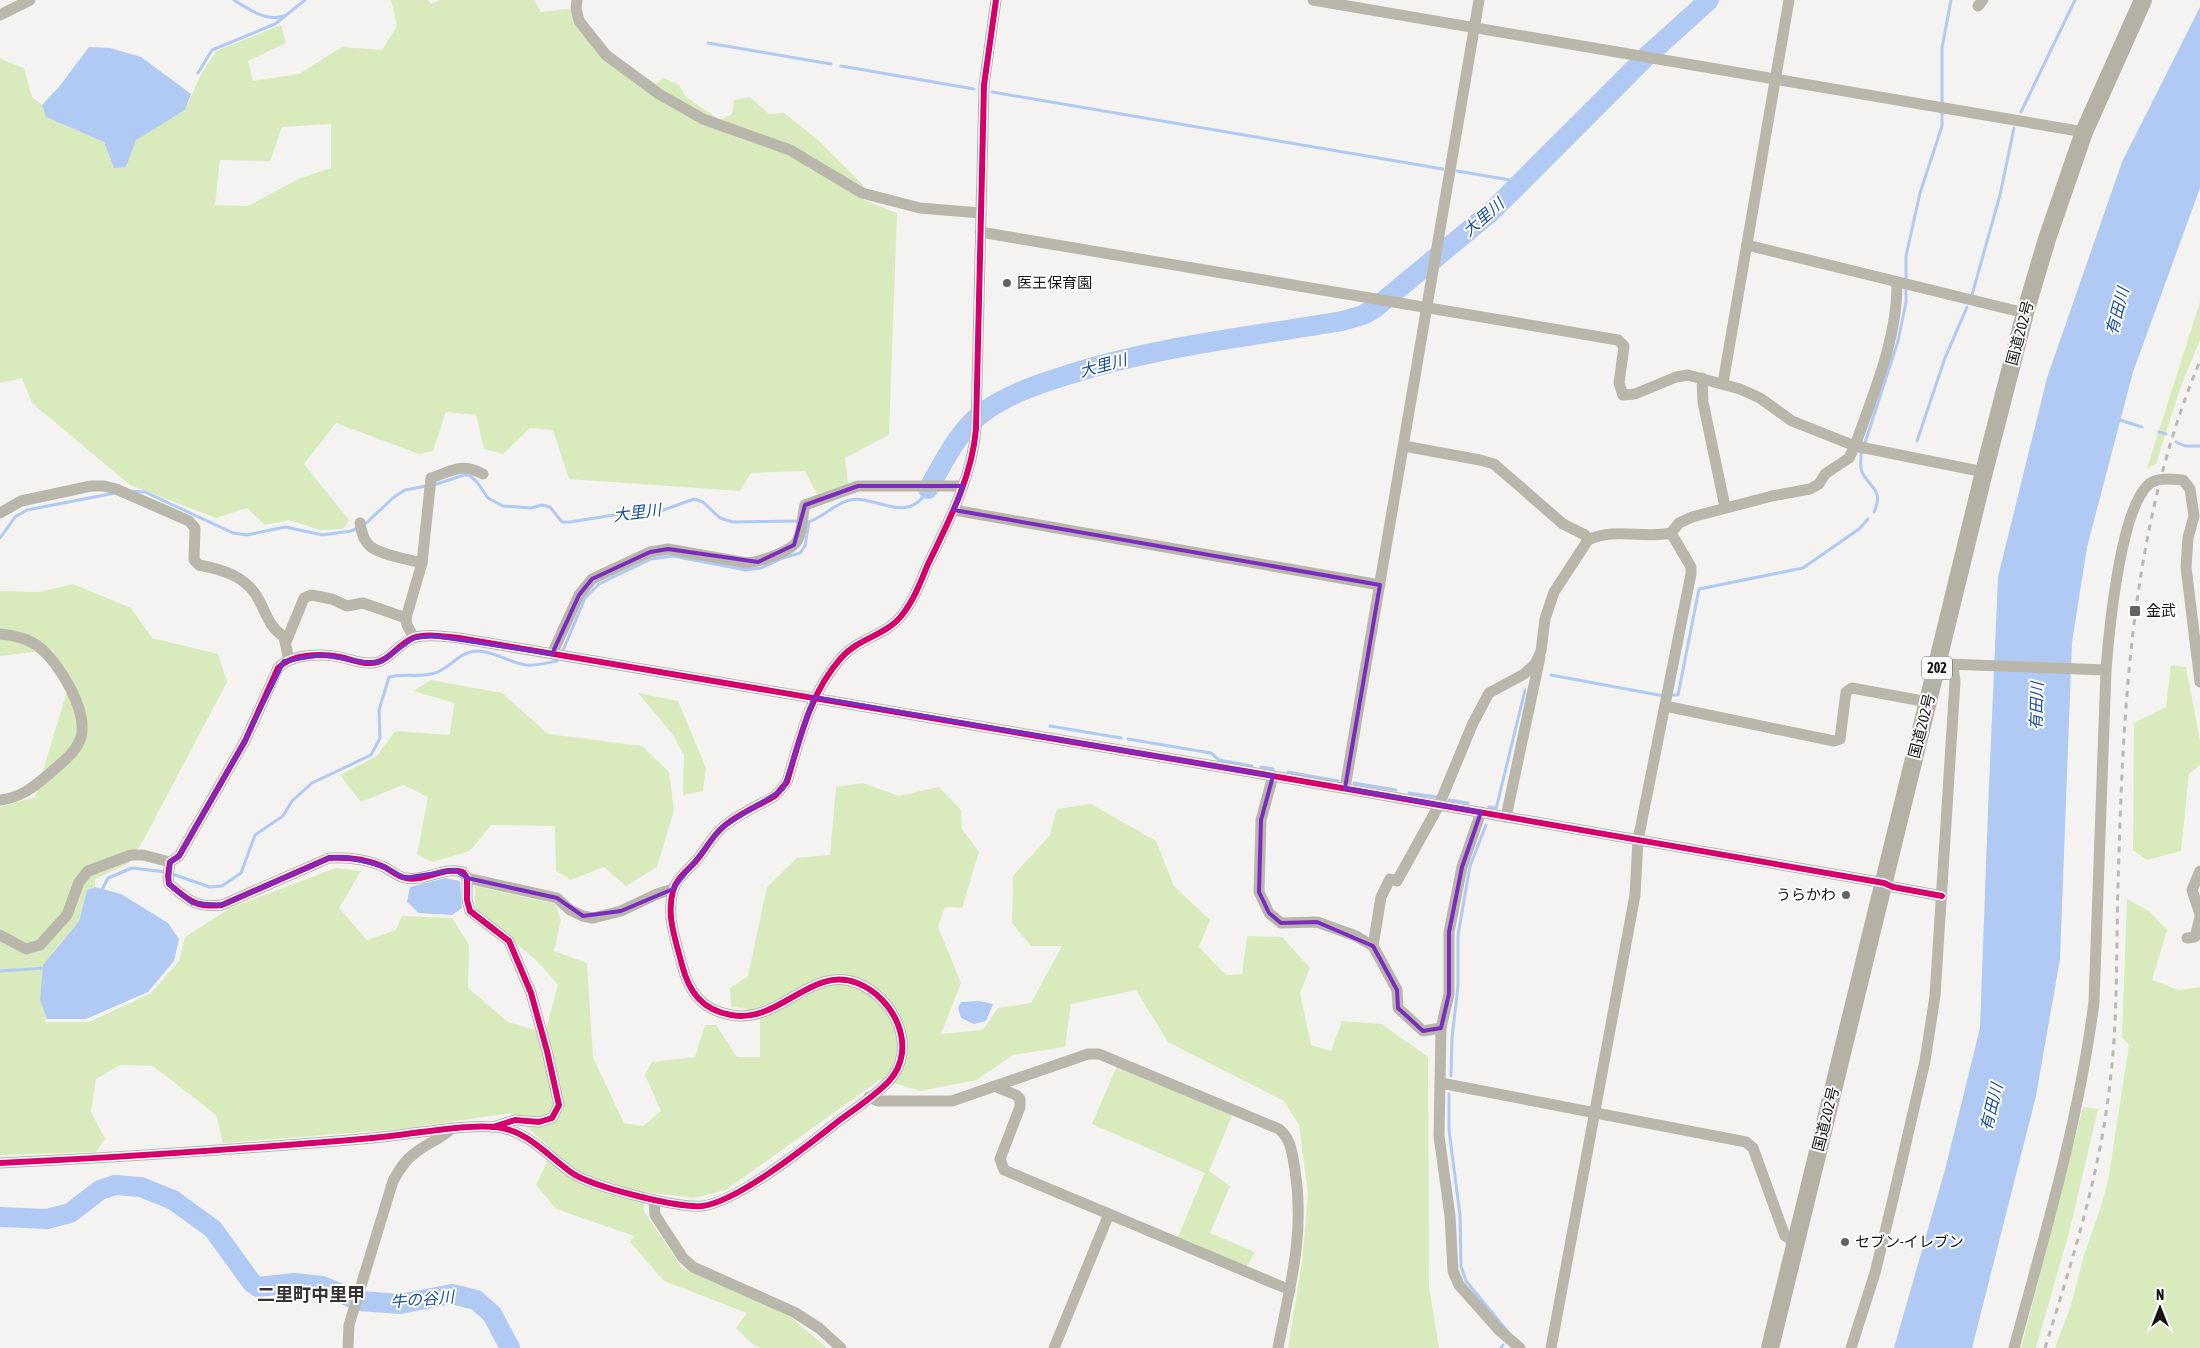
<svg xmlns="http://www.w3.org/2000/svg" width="2200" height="1348" font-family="'Asap Condensed','Noto Sans JP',sans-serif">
	<rect width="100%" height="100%" fill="#f5f3f1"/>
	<!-- green -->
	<g fill="#d9ebbd" fill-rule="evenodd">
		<path d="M391 0H428L431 4 440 0H534L541 12 567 9 579 14 614 56 656 84 663 78 679 85 686 97 720 120 732 114 734 100 750 97 769 114 784 113 817 139 865 187 864 200 897 213 889 435 845 458 848 484 817 494 805 471 751 473 740 491 569 479 553 430 530 428 503 454 484 449 476 415 446 412 433 451 419 454 336 423 304 464 349 520 343 529 320 530 289 520 265 525 247 508 216 518 130 485 32 403 22 378 0 383V59L24 68 32 97 42 105 46 117 104 142 114 168 135 140 185 110 201 74 216 51 281 25 286 43 248 61 253 81 299 74 342 47 382 50 397 26ZM331 124V168L298 179 248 206 215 205 220 160 270 161 282 127Z"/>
		<polygon points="2200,302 2200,340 2181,386 2156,464 2147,468"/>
		<polygon points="73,584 131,608 152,638 218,654 227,682 144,839 129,863 95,879 95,887 87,890 79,921 52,953 40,1000 47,1019 44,1022 89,1022 151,993 179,961 185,937 230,908 336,868 361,871 339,908 367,940 396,930 402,916 452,918 469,945 468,988 508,1022 545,1033 558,985 538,962 475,908 475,886 555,904 561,920 554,951 587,963 593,1058 624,1123 643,1126 661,1111 645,1075 652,1062 695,1057 705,1025 716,1025 737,1057 760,1057 760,1012 731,1006 730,988 748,976 767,887 797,858 830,855 836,787 863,783 899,796 939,787 961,810 962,829 979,852 962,908 945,907 938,927 961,983 941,1034 983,1030 998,1008 1031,1003 1062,946 1031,946 1012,923 1013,876 1050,835 1057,809 1091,804 1156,841 1174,886 1210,920 1199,947 1226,975 1242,974 1247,936 1282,937 1310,968 1300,993 1311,1045 1331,1051 1342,1021 1382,1024 1428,1057 1429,1287 1439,1348 1288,1348 1302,1262 1308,1194 1299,1125 1284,1101 1168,1042 1136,990 1071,1004 1065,1047 1013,1055 977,1080 920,1091 881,1079 726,1190 693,1198 644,1192 644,1211 682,1268 787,1314 827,1348 761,1348 752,1344 736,1328 747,1313 664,1281 630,1242 634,1236 556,1209 536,1185 553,1150 511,1113 401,1129 223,1143 216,1115 153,1066 120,1065 96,1079 91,1112 105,1139 96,1152 0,1155 0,807 35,797 71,678 52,650 0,656 0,591 39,592"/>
		<polygon points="2171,665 2186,667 2200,740 2200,765 2189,774 2181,851 2147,860 2133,850 2134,723 2166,707"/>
		<polygon points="431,680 502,693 548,734 642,746 669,772 674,810 657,867 626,886 604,867 571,880 556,871 555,826 491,825 470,851 432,862 417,855 428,797 403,785 361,802 340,775 377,756 395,731 450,735 454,703 413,691"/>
		<polygon points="638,693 678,701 706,768 703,791 683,795 684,755 673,735"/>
		<polygon points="2127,899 2149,911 2167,930 2152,980 2179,990 2200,987 2200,1348 2055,1348 2071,1305 2084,1255 2101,1207 2109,1175 2129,1045 2122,1037"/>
		<polygon points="1117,1066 1233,1113 1209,1171 1230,1186 1210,1233 1255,1252 1246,1267 1177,1239 1205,1173 1092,1124"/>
		<polygon points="2083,1107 2098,1109 2070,1229 2036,1348 2021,1348"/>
	</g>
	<!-- water -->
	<g fill="#b0caf4">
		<polygon points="2200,7 2200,188 2133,372 2087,547 2072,643 2060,959 2036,1096 1972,1348 1894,1348 1946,1166 1980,1028 1988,810 1998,577 2047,378 2122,162"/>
		<polygon points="89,47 110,48 141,57 191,94 185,110 136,140 126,167 114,168 104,142 46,117 42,105 59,87"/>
		<polygon points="445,878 460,881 462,908 452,915 419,913 407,902 410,887"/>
		<polygon points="95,887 121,894 168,923 179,939 174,961 148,992 86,1019 47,1019 40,1000 43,965 79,921 87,890"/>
		<polygon points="980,1001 993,1004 986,1021 974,1024 961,1018 958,1008 961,1002"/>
	</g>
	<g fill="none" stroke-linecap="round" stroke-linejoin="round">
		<!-- stream -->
		<g stroke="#b0caf4" stroke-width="3">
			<path d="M234 0C248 9 267 22 284 16"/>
			<polyline points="708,43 831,64"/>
			<polyline points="841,66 974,89"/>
			<polyline points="198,73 212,50 275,24 305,0"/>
			<polyline points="992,92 1443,169"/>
			<polyline points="1942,104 1942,48 1951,0"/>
			<polyline points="2021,112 2075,0"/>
			<polyline points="1457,171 1522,182"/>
			<polyline points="1972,295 2000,195 2014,128"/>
			<polyline points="2117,419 2142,427"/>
			<polyline points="2159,432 2166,434"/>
			<polyline points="1917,441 1945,358 1967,307"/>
			<polyline points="2176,442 2185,446 2200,446"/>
			<polyline points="128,491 145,492 233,533 247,535 285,527 323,535 351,531 358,528"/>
			<path d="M1874 512C1884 489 1871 490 1862 472 1860 467 1861 460 1861 455L1898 341 1906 302V256L1920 193 1942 126V111"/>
			<path d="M808 522C823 518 835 503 850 500 871 495 899 518 918 502 922 499 925 493 928 489"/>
			<polyline points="363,526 394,497 405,490 437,484 464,475 469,475 477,482 488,498 503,506 531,508 542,505 550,507 562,522 570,522 645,510 661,511 694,499 703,502 720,518 733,522 799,521"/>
			<polyline points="0,538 15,517 27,510 115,493"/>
			<polyline points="562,653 585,598 599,584 651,559 673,556 746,570 761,568 783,558 800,553 805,546 809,522"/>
			<polyline points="1551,675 1664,696"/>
			<polyline points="1670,695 1678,695 1699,589 1803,568 1859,529 1868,519"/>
			<polyline points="1050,726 1121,738"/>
			<polyline points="1128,739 1211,753 1219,760 1252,766"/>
			<polyline points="1261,767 1273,769"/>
			<polyline points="1288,772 1338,781"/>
			<polyline points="1354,783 1396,790"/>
			<polyline points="1409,793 1437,797"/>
			<polyline points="1449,800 1468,803"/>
			<polyline points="1489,807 1496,808 1497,805 1525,690"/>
			<path d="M101 892 108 878 132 868 166 872 210 887 222 886 241 873 255 835 283 816 292 801 312 783 371 755 380 738 379 710 389 677C404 673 419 678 435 673 451 668 459 651 478 651 494 651 510 663 526 665 536 666 547 663 557 661L558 658"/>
			<polyline points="0,971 45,968"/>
			<polyline points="1451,1076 1452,1038 1458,986 1458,935 1470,866 1486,825"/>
			<polyline points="1449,1094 1449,1130 1460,1215 1461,1266 1466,1281 1508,1332"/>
			<polyline points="1501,1348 1503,1345"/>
		</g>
		<!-- river -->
		<g stroke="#b0caf4" stroke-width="20">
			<path d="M928 489C944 462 958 430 985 411 1007 395 1035 385 1061 377 1151 347 1249 337 1342 321L1363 315 1375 308 1491 212 1647 56 1709 0"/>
			<polyline points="0,1217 47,1219 70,1213 100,1190 115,1185 141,1187 173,1200 213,1229 252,1283 258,1287 294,1283 322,1286 360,1301 400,1304 452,1294 476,1300 492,1314 510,1348"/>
		</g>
		<!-- minor -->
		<g stroke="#b9b7ab" stroke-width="11">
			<polyline points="577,0 576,8 579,21 606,55 659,94 703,119 790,150 862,193 920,208 981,213"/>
			<polyline points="1313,0 2084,132"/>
			<polyline points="1978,6 1983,0"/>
			<polyline points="0,15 30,0"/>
			<polyline points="980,232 1618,340 1624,346 1619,383 1623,395 1635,394 1676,377 1688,375 1740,389 1760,398 1792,421 1855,446 1984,472"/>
			<polyline points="1747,245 2025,313"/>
			<polyline points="1702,378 1703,402 1725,507"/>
			<polyline points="1723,383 1789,0"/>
			<polyline points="1404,446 1480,460 1494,464 1563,524 1585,535 1588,540"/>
			<polyline points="954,510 1380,585"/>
			<path d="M0 513 21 501 91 486H104L116 489 189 521 195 528 194 560 199 565C225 570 248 577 260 602 268 618 270 627 284 637L289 660"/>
			<path d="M360 523C361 530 364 541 369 545 377 554 409 560 422 563"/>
			<path d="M0 634C12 635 30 639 39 647 59 662 88 711 81 737 76 753 61 763 49 774 34 787 20 798 0 800"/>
			<path d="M414 638 407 625 406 618 422 563 431 478C452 471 462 462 483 474"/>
			<polyline points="286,642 304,598 311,595 332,599 347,606 363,603 406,618"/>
			<path d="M552 654 579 595 592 579 650 552 668 549 747 563C759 562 794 551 798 539 803 529 802 516 805 505L858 486H963"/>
			<polyline points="1948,664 2106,670"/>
			<polyline points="1665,706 1834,741 1840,739 1846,692 1852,688 1928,702"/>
			<polyline points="1273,776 1261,820 1259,892 1269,913 1281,923 1317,922 1356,936 1373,946 1397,990 1398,1008 1423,1031 1441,1028"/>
			<polyline points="1345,788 1479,0"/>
			<polyline points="1481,812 1462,867 1449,932 1449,994 1441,1028 1439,1136 1450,1216 1453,1271 1459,1285 1500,1331 1520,1348"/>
			<polyline points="1506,817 1540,657"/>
			<polyline points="2200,871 2192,890 2200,914"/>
			<polyline points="467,878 557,898 570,910 583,916 593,918 621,911 657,894 673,889"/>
			<polyline points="0,935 26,949 40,945 67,915 79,882 88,871 131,855 143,855 170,862"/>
			<polyline points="2187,938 2195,937 2200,917"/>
			<path d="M1373 946 1381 897 1390 879 1397 881 1439 805 1473 723 1489 693 1524 674 1535 664 1541 651 1545 619 1554 592 1588 540C1615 527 1643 539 1671 533L1679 523 1692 517 1772 496 1810 489 1819 484 1825 474 1849 458 1855 446C1873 394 1898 338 1897 282"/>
			<polyline points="1441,1083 1746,1142 1753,1148 1785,1236 1796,1242"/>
			<polyline points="994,1086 1016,1095 1020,1099 1020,1107 1000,1159 1004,1170 1290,1290"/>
			<path d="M869 1097 878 1101H952L1088 1054H1099L1279 1129C1292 1140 1292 1154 1295 1170 1305 1235 1290 1285 1278 1348"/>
			<path d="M493 1127 515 1120 539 1122 552 1118 559 1105 547 1051 531 993 509 941 470 911 467 900V878L463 872C444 866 425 882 406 878 397 877 390 869 382 866 365 859 346 857 329 858L222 905C194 908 189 900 169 884L168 876 170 862 179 856 245 741 278 668C291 654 322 653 340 657 350 659 361 664 371 663 388 663 398 644 413 638 426 633 446 637 459 638L1256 773 1884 883 1893 887 1942 896"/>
			<path d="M0 1163C113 1158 226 1150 338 1141 363 1139 388 1137 413 1133 441 1130 468 1125 496 1127 527 1130 548 1156 572 1173 593 1187 677 1208 702 1206 737 1202 807 1146 836 1123 853 1110 874 1097 889 1081 919 1048 894 997 857 983 811 965 780 1024 731 1015 702 1010 689 992 682 965 676 941 666 916 673 891 676 879 687 871 695 862 705 851 712 836 723 827 738 814 758 806 775 796L787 782C800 738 810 693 841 658 858 638 886 636 902 615 914 600 921 581 928 564 949 521 972 477 976 429L984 85 996 0"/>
			<polyline points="654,1200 655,1215 683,1258 693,1267 794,1312 819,1328 841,1348"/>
			<path d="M348 1348 349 1325 393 1181C399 1170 405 1160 415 1153 427 1143 441 1139 452 1128"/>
			<polyline points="1054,1348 1109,1214"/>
			<polyline points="1551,1348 1635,895 1638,840 1691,574 1691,567 1671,533"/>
			<polyline points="1851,1348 1875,1273 1893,1199 1925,1061 1935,996 1955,682 1953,666"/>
			<path d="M2014 1348C2045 1234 2079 1120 2094 1002L2106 670C2109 630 2120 514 2147 486 2155 477 2172 479 2183 480L2190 489 2194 516 2188 538 2186 567 2200 682"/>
		</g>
		<!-- highway -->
		<polyline stroke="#b4b2a7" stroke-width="18" points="1770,1348 1984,472 2025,313 2047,239 2084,132 2143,0"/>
		<!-- rail -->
		<path stroke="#bab8b4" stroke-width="3" stroke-dasharray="6 6" stroke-linecap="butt" d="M2045 1348C2072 1261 2100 1174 2110 1083 2118 1018 2116 952 2118 887 2123 708 2130 527 2200 361"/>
		<!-- cycleway casing -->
		<g stroke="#fff" stroke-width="9">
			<g id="cycleway">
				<path d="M493 1127 515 1120 539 1122 552 1118 559 1105 547 1051 531 993 509 941 470 911 467 900V878L463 872C444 866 425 882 406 878 397 877 390 869 382 866 365 859 346 857 329 858L222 905C194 908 189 900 169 884L168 876 170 862 179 856 245 741 278 668C291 654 322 653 340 657 350 659 361 664 371 663 388 663 398 644 413 638 426 633 446 637 459 638L1256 773 1884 883 1893 887 1942 896"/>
				<path d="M0 1163C113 1158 226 1150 338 1141 363 1139 388 1137 413 1133 441 1130 468 1125 496 1127 527 1130 548 1156 572 1173 593 1187 677 1208 702 1206 737 1202 807 1146 836 1123 853 1110 874 1097 889 1081 919 1048 894 997 857 983 811 965 780 1024 731 1015 702 1010 689 992 682 965 676 941 666 916 673 891 676 879 687 871 695 862 705 851 712 836 723 827 738 814 758 806 775 796L787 782C800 738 810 693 841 658 858 638 886 636 902 615 914 600 921 581 928 564 949 521 972 477 976 429L984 85 996 0"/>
			</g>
		</g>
		<!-- cycleway -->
		<use href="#cycleway" stroke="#d6006c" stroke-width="6"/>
	</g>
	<!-- marked area -->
	<path fill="none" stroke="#7b2cbf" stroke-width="4" stroke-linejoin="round" d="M858 486H963L954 510 1380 585 1345 788 1481 812 1462 867 1449 932V994L1441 1028 1423 1031 1398 1008 1397 990 1373 946 1317 922 1281 923 1269 913 1259 892 1261 820 1273 776 814 697 783 789 721 828 673 889 621 911 583 916 557 898 467 878 455 870 404 878 383 866 345 857 329 858 222 905 192 903 169 884 170 862 179 856 245 741 284 661 322 655 370 663 382 661 414 638 434 636 552 654 579 595 592 579 650 552 668 549 758 562 794 545 805 505Z"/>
	<!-- markers -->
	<g fill="#646361" stroke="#fff" stroke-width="2">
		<circle cx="1007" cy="283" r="5"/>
		<rect x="2129" y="605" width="12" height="12" rx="2.5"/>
		<circle cx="1846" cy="895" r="5"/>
		<circle cx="1845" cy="1242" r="5"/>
	</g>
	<g text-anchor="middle" stroke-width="4" stroke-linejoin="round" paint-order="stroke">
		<!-- shield labels -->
		<rect fill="#fff" stroke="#5c5b5a" stroke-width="1" x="1922" y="656.5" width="30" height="23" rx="4"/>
		<g font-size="14" font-weight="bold" fill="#161514">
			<text x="1937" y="673">202</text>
		</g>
		<!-- poi labels -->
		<g font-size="15" fill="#161514" stroke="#fff" text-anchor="start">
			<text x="1017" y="288">医王保育園</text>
			<text x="2146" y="616">金武</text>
			<text x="1836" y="900" text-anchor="end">うらかわ</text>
			<text x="1855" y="1247">セブン-イレブン</text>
		</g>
		<!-- street labels -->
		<g font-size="15" fill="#161514" stroke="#fff">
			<text transform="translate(2020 333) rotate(-75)" y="5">国道202号</text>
			<text transform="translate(1922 726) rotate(-76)" y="5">国道202号</text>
			<text transform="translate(1826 1119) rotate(-76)" y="5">国道202号</text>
		</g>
		<!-- water labels -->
		<g font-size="16" font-style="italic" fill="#174da2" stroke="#fff">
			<text transform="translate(1483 217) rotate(-41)" y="6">大里川</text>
			<text transform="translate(2117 311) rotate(-75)" y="6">有田川</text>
			<text transform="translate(1103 365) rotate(-15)" y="6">大里川</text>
			<text transform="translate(637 512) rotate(-7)" y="6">大里川</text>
			<text transform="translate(2036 706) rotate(-88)" y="6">有田川</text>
			<text transform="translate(1991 1107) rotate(-76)" y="6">有田川</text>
			<text transform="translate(422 1299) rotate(-5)" y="6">牛の谷川</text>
		</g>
		<!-- quarter labels -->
		<g font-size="18" font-weight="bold" fill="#363231" stroke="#fff">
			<text x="311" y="1301">二里町中里甲</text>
		</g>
	</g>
	<!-- north arrow -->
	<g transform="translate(2160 1308)" stroke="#ffffff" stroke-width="4" paint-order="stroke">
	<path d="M0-4L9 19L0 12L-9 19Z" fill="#161514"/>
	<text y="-8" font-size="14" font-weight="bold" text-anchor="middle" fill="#161514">N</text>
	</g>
</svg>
